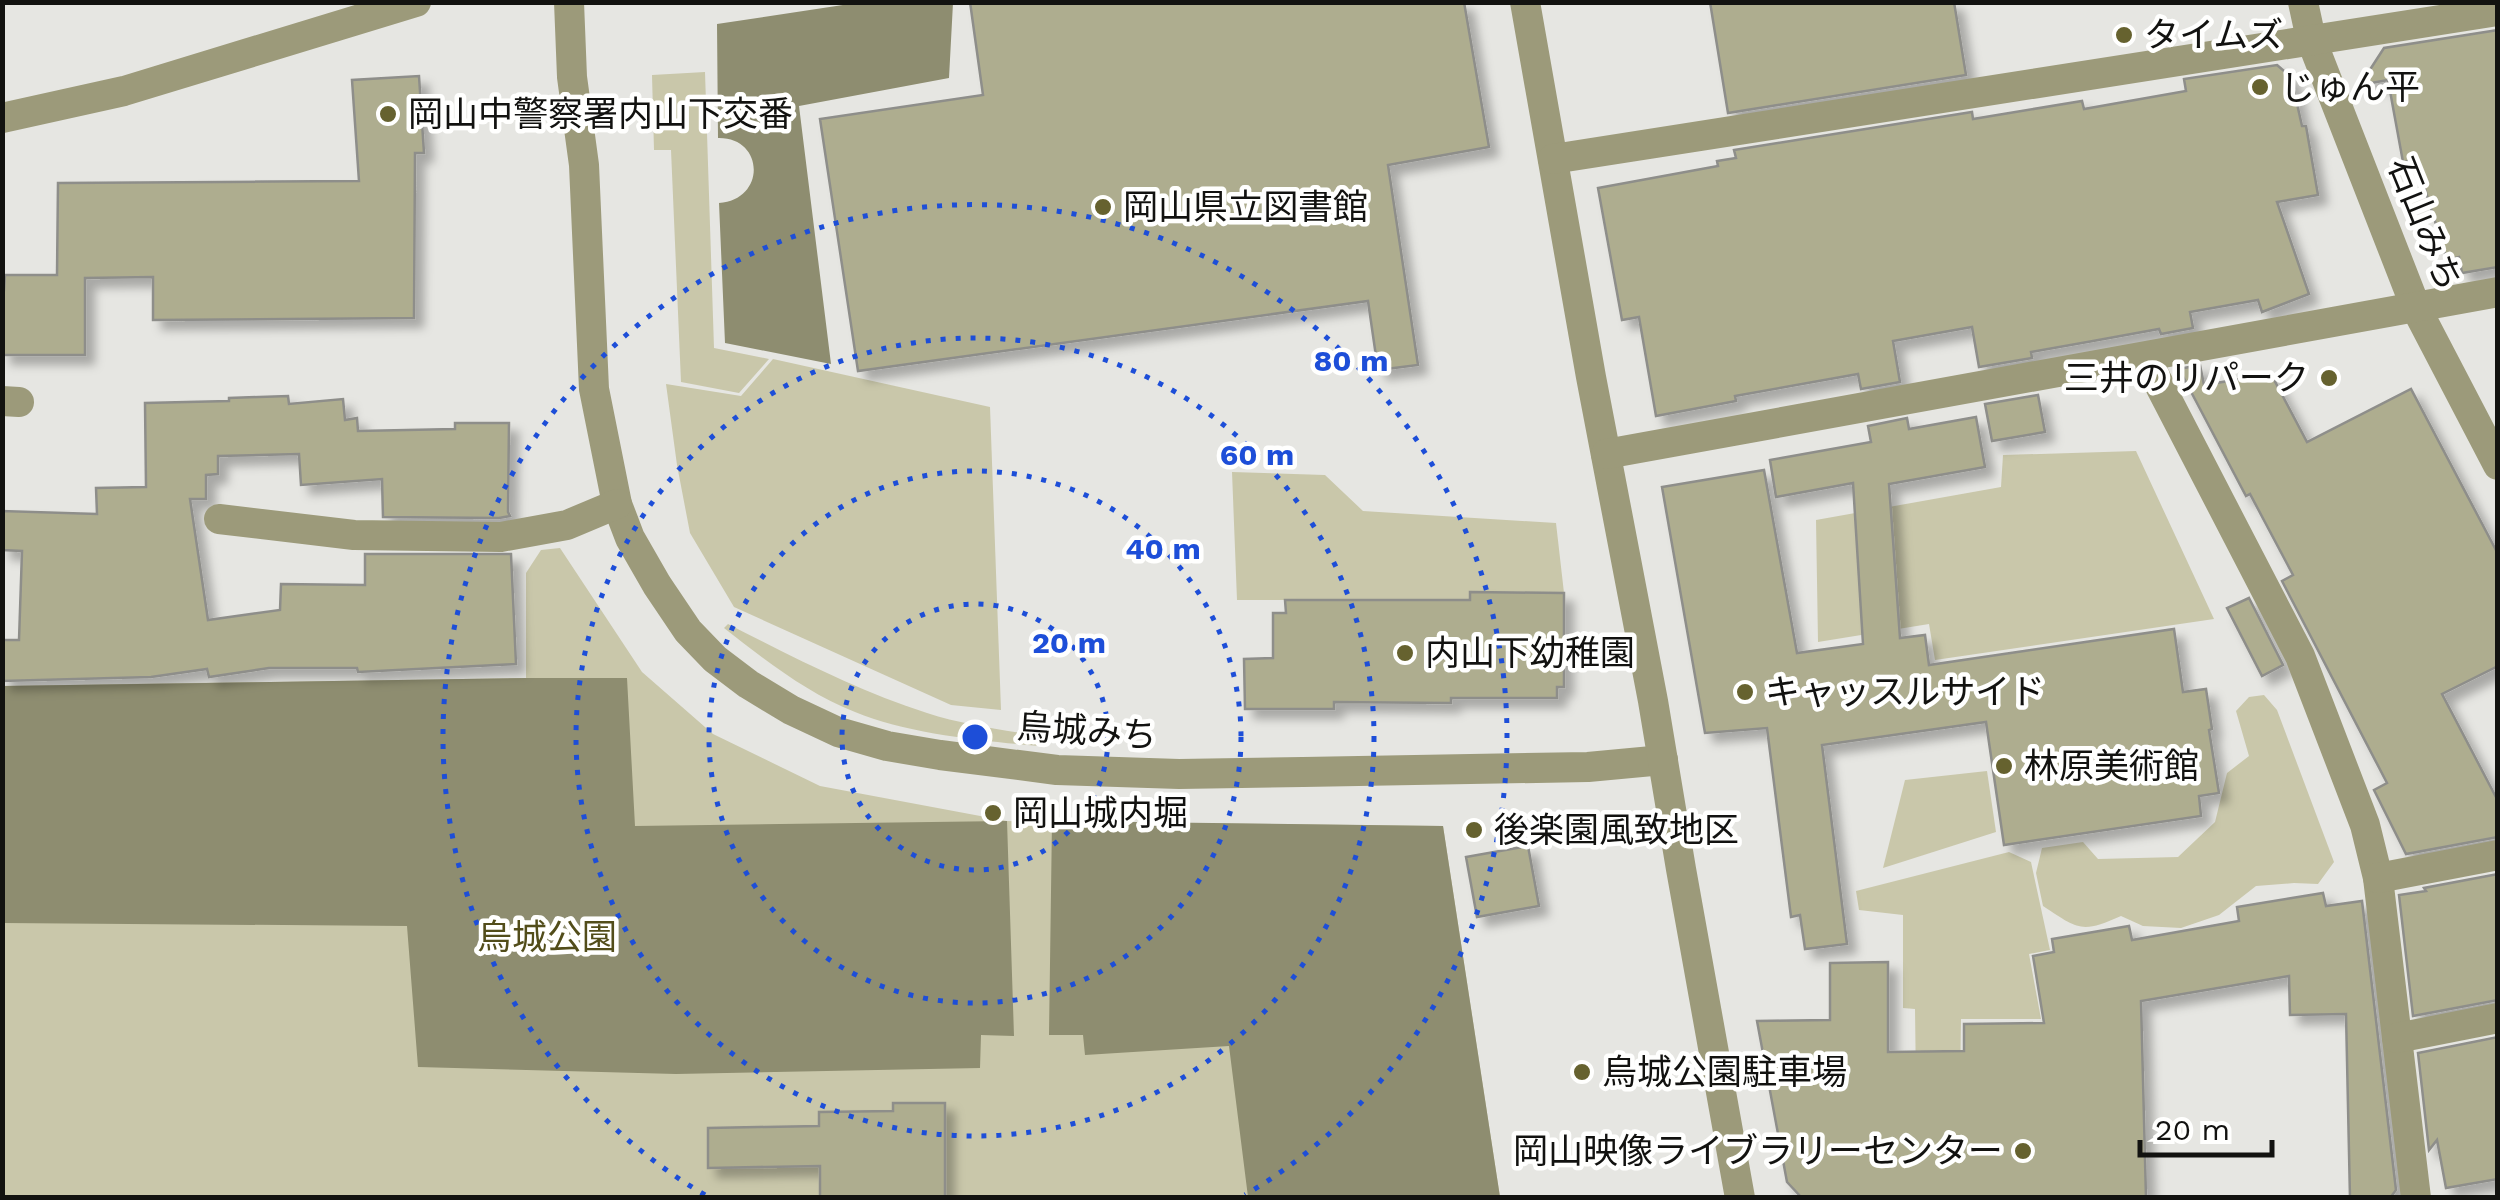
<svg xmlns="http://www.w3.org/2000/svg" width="2500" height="1200" font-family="'Work Sans','Noto Sans JP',sans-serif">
	<defs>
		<filter id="shadow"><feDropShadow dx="9" dy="9" stdDeviation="5" flood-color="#0004"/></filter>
	</defs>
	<rect width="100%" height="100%" fill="#e6e6e2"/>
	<!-- green -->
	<g fill="#c9c7aa">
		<polygon points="705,72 714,348 769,359 739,393 681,382 671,150 654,150 652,75"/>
		<polygon points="773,359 990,407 1001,710 951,705 734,607 690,533 677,465 666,384 741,396"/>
		<polygon points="2136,451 2214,619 1935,660 1929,624 1818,642 1816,520 2001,487 2003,455"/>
		<polygon points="1232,472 1325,475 1363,511 1556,523 1564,593 1470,592 1470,600 1237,600"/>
		<polygon points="560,548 642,672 713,734 820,786 1007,821 1443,826 1500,1197 3,1197 2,686 526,678 526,573 541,550"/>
		<path d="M728 624C793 657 858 691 927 713 964 725 1003 730 1041 736L1039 746C982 741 908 734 855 712 807 693 765 660 724 628Z"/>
		<path d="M2264 695 2277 710 2334 862 2318 884 2294 883 2256 886 2219 915 2181 928 2143 926 2121 916C2081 934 2078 929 2043 906L2036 873 2042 848 2083 842 2098 859 2178 857 2215 822 2227 773 2249 756 2236 711 2249 697Z"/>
		<polygon points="1987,771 1996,832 1883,868 1905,780"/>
		<polygon points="2009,852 2031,862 2050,950 2029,954 2041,1019 1961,1019 1960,1085 1916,1086 1915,1009 1903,1008 1903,915 1859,910 1856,891"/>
	</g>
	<!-- water -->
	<g fill="#8e8d70">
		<path d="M856 3H953L949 78 799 106 831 364 725 343 719 203C767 199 764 137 718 138L717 24Z"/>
		<polygon points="527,678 627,678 635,826 1007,821 1014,1036 981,1035 980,1068 676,1074 418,1067 407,926 3,923 3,686"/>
		<polygon points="1052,821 1443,826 1500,1197 1248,1197 1229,1046 1085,1055 1083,1035 1049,1035"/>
	</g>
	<!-- building -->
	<g fill="#aead8f" stroke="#8e8e8a" stroke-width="2.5" filter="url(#shadow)">
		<polygon points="970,2 1464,2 1489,147 1388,165 1418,365 1378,370 1368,301 858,371 820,119 983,95"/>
		<polygon points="1710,2 1954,2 1966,75 1728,113"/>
		<polygon points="2498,30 2498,267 2462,273 2459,257 2447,260 2416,160 2403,162 2388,80 2360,85 2384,48"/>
		<polygon points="2277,65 2291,77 2302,126 2306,126 2318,195 2277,202 2309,294 2262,312 2258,300 2190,312 2193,328 2161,334 2159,329 2093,341 2031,352 2032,358 1979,367 1972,327 1893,341 1900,382 1861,389 1858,374 1735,396 1736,401 1656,416 1639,317 1622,320 1598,188 1718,166 1717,161 1736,158 1734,150 1972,112 1973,119 2082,101 2084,109 2186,91 2184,79"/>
		<polygon points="419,76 424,153 415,153 414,318 153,320 153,277 85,278 85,355 2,355 2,290 4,290 5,275 57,275 58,183 359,181 352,80"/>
		<polygon points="2200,365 2204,385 2271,374 2307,442 2411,389 2498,554 2498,666 2442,694 2498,801 2498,837 2406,854 2374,790 2387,783 2282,581 2293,575 2250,494 2246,496 2179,369"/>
		<polygon points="2038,395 2045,432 1992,441 1985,404"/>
		<polygon points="288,396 289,404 343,399 345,420 357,418 358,431 455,429 455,423 509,423 508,512 510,516 499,518 383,517 382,479 301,485 299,454 218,456 218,474 206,475 206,499 190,499 208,620 280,610 281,584 365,585 365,554 511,554 516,664 358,672 357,668 269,668 209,677 207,669 151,677 2,681 2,640 19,640 22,551 2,550 2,511 97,514 96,488 146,487 145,403 229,401 229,398"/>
		<polygon points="1976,417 1985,467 1889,484 1900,638 1925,635 1929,665 2174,629 2183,692 2206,689 2212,729 2209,730 2219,793 2199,796 2201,816 2004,845 1986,722 1822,745 1847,944 1805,949 1800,915 1791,917 1767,728 1705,733 1662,487 1764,470 1797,653 1863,644 1853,483 1776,497 1770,460 1871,442 1868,426 1907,418 1909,429"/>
		<polygon points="1470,592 1564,593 1564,687 1557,687 1557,698 1451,698 1451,703 1334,702 1334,709 1245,709 1244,659 1273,658 1273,613 1286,613 1285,600 1470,600"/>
		<polygon points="2249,598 2283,665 2262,676 2227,608"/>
		<polygon points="1528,846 1539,906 1477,917 1466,857"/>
		<polygon points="2498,874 2498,1000 2413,1016 2399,895 2426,891 2424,888"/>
		<polygon points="2323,893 2326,906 2362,901 2396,1190 2390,1198 2350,1198 2346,1014 2290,1015 2289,976 2141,1001 2146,1198 1802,1198 1787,1182 1757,1021 1830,1020 1830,963 1888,962 1888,1052 1964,1051 1964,1024 2044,1023 2033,956 2054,952 2052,939 2129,926 2132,940 2239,921 2237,907"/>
		<polygon points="2498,1037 2498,1179 2446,1188 2437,1140 2429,1150 2418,1053"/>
		<polygon points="893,1103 945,1103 945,1198 820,1198 820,1166 708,1168 708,1128 819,1126 819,1112 893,1111"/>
	</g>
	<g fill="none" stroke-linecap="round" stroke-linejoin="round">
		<!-- minor -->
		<g stroke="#9c9a7a" stroke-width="30">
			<polyline points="569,2 572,77 584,165 594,389 617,504 630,538 657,585 688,631 715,659 748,684 791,710 838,732 887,746 940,755 1057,770 1179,774 1303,772 1588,767 1663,760"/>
			<polyline points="1525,2 1591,377 1653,701 1681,869 1740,1198"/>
			<polyline points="2303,2 2311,39 2416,308 2498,465"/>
			<polyline points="2,118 124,91 416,2"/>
			<polyline points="1553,159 2498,11"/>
			<polyline points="2145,357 2300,656 2365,825 2378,878 2416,1198"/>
			<polyline points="2,401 19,402"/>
			<polyline points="1606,454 2498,292"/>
			<polyline points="219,519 354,535 501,537 567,525 617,504"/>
			<polyline points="2378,878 2498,855"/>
			<polyline points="2397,1038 2498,1018"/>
		</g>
	</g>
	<!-- distance rings -->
	<g fill="none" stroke="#1d4ed8" stroke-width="5" stroke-dasharray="5 10">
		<circle cx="975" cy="737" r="133"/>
		<circle cx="975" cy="737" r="266"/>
		<circle cx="975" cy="737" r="399"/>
		<path d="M705 1195A532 532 0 1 1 1245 1195"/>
	</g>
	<!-- markers -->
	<g fill="#66622f" stroke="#fffffe" stroke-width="4">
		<circle cx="2124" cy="35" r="10"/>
		<circle cx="2260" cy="87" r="10"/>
		<circle cx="388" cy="114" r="10"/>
		<circle cx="1103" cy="207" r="10"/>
		<circle cx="2329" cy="378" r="10"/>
		<circle cx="1405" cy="653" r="10"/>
		<circle cx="1745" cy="692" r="10"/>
		<circle cx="2004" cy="766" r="10"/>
		<circle cx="993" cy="813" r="10"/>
		<circle cx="1474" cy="830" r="10"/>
		<circle cx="1582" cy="1072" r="10"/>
		<circle cx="2023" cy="1151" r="10"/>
	</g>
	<g text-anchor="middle" stroke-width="9" stroke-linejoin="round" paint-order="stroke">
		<!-- poi labels -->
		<g font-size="35" fill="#121210" stroke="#fffffe" text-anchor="start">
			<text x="2144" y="47">タイムズ</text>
			<text x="2280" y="99">じゅん平</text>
			<text x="408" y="126">岡山中警察署内山下交番</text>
			<text x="1123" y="219">岡山県立図書館</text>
			<text x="2309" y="390" text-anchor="end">三井のリパーク</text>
			<text x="1425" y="665">内山下幼稚園</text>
			<text x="1765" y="704">キャッスルサイド</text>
			<text x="2024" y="778">林原美術館</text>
			<text x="1013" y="825">岡山城内堀</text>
			<text x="1494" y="842">後楽園風致地区</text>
			<text x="1602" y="1084">烏城公園駐車場</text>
			<text x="2003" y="1163" text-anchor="end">岡山映像ライブラリーセンター</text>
		</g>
		<!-- street labels -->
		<g font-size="35" fill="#121210" stroke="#fffffe">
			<text transform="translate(2425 224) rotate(68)" y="12">石山みち</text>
			<text transform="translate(1087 731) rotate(4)" y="12">烏城みち</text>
		</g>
		<!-- park labels -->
		<g font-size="35" fill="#524d1a" stroke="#fffffe">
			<text x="547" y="949">烏城公園</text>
		</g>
	</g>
	<circle cx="975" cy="737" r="15" fill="#1d4ed8" stroke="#fffffe" stroke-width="5"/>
	<g font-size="30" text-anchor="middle" font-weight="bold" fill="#1d4ed8" stroke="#fffffe" stroke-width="9" stroke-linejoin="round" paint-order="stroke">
		<text x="1351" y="371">80 m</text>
		<text x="1257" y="465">60 m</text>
		<text x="1163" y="559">40 m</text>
		<text x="1069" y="653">20 m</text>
	</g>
	<!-- border -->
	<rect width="2500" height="1200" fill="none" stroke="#121210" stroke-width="10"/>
	<!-- scale -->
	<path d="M2140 1140v15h132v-15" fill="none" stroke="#121210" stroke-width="5"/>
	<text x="2155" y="1140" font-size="30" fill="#121210" stroke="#fffffe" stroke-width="8" paint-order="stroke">20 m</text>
</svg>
